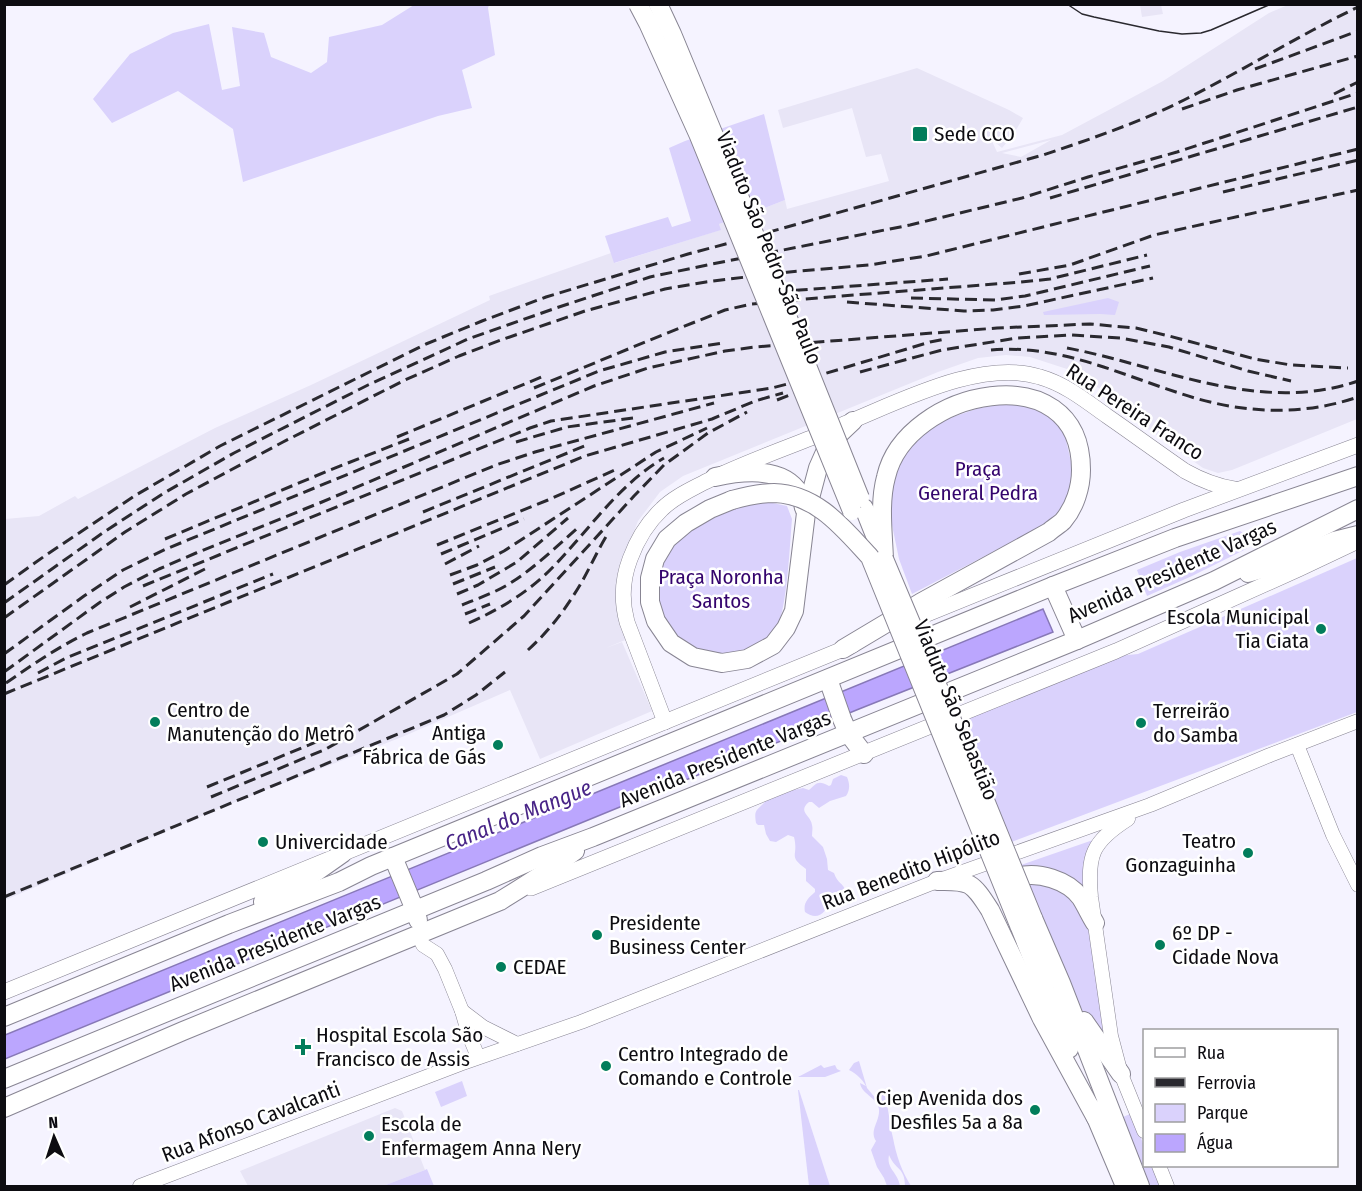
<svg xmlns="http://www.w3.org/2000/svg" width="1362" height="1191" font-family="'Fira Sans Condensed',sans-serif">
	<rect width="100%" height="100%" fill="#f5f3ff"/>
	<!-- built -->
	<g fill="#e8e5f6" fill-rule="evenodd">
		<polygon points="1140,5 1161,5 1163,14 1142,17"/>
		<path d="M1288 5H1357L1358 163 1356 178H1358L1357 419 1232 470 1218 473 1203 468 1113 404 1112 396 1067 369 1030 357 1006 355 978 358 938 372 683 476 660 492 638 521 622 562 630 638 606 648 622 642 652 711 540 759 510 690 402 737 225 806 5 900V519L39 516 75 496 78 499 215 428 311 385 490 300 489 296 611 253 615 263 720 230 719 224 754 212 785 200 787 209 889 181 881 154 866 157 852 108 783 128 778 110 917 68 1009 110 1023 118 1013 135 1002 148 991 139 997 152 1062 135 1163 81 1269 13ZM1051 140 1021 157 1002 153Z"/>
		<polygon points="395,1108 402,1111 425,1170 383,1186 248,1186 240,1171"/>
	</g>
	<!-- green -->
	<g fill="#dad2fc">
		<polygon points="414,5 489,5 488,8 495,55 462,70 472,108 438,116 243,182 233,129 178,91 112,123 93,99 130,54 173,33 209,24 222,90 240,86 232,27 264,33 271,57 311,73 327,62 329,37 382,25"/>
		<polygon points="764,114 785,200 754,212 719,224 721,230 614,263 605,236 668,217 672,227 691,221 669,148 685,141"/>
		<polygon points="1108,298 1119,302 1115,315 1100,314 1044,315 1043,312"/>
		<polygon points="1012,403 1032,406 1051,417 1064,432 1074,474 1068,500 1048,523 912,594 899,559 892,525 890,496 895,472 908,451 922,434 947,419 979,408"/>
		<path d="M768 502 787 506 792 519C790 542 787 616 775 631 766 643 750 651 736 653 692 662 649 623 658 578 660 567 664 556 671 548 686 530 718 513 741 506 749 503 759 503 768 502Z"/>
		<polygon points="1240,531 1248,536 1250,543 1246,549 1192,576 1147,596 1137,570 1180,552"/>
		<polygon points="1357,558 1357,712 1009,843 960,722 1118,656 1138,654"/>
		<path d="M841 775 847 777C850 784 850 790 846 796L830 801 819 808 812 802H809C797 812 811 815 812 825 813 829 812 832 812 836L823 847 827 859 828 870 834 873C837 883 844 884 845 890L840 897 831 900C826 912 818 922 805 912 803 903 808 898 815 892V889L806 881V869C787 855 799 857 794 837L788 835 776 842 770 841 766 834 764 825H758L756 823C754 810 756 811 764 803 765 801 766 800 767 799 775 791 793 791 803 788L809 790C817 783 818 780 829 786L831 785 833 779Z"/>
		<path d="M1093 840C1083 856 1083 871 1084 890L1020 870 1018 866Z"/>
		<polygon points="1026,884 1038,884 1055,887 1069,895 1088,922 1106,1044 1077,1003"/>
		<path d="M859 1061 867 1088 877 1100V1097L882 1095 881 1092 883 1091C889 1106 889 1122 893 1138 896 1155 902 1172 911 1186H905C905 1167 895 1170 889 1155 886 1169 898 1172 900 1186H887L884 1178 877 1167 871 1150 876 1141C869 1130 880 1122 879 1109 876 1096 862 1095 860 1083L866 1086C862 1079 857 1074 849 1070L854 1063Z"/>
		<polygon points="821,1065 824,1068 835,1065 837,1069 841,1071 825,1077 798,1077"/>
		<polygon points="462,1081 467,1096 441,1107 435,1092"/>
		<polygon points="798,1090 799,1090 830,1186 809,1186"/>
		<polygon points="1130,1114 1132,1121 1134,1120 1144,1146 1144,1166 1153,1166 1161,1186 1149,1186 1124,1125 1126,1124 1123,1117"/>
		<polygon points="427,1169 434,1186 383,1186 425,1170"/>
	</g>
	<!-- water -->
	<polygon fill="#bba6fe" stroke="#8778b7" stroke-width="1.5" points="1043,609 1053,632 859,709 5,1059 5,1035"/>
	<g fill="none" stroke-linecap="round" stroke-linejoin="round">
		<!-- tertiary casing -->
		<g stroke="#888593" stroke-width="15">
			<g id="tertiary">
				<polyline points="1297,745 1333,835 1358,885"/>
				<path d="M1128 819C1092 842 1087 855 1091 897L1111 1036 1121 1074 1144 1131"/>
				<polyline points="418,934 423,945 437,954 445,969 462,1011 469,1035 478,1057"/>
				<polyline points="462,1011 483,1027 517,1044"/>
				<polyline points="1159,1166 1167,1186"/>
				<polyline points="140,1186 460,1064 581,1022 937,881 1150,805 1270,755 1358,721"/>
			</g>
		</g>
		<!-- secondary casing -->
		<g stroke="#888593" stroke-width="16">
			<g id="secondary">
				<path d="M844 424C899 402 981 358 1040 377 1065 384 1086 401 1107 416 1133 434 1159 453 1185 471 1201 480 1216 486 1234 489"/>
				<polyline points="900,625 1184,510 1358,445"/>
				<path d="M665 722 627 622C621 600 622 580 630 559 637 540 647 523 662 509 674 497 690 490 705 482 739 465 775 452 811 438"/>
				<polyline points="531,888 1116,651 1299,569 1358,541"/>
				<polyline points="4,992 853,645"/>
			</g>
		</g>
		<!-- primary casing -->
		<g stroke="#888593" stroke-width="20">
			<g id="primary">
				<path d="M715 477C742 471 783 466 800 494 802 498 803 503 804 508"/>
				<polyline points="732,500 710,509 686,523 667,539 655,559 650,578 650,602 656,621 671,643 693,657 722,663 747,659 773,645 786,628 794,611 806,513 818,468 826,450 835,438 853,421"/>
				<polyline points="864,508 878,543"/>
				<polyline points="1248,573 1278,564 1334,541 1358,535"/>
				<polyline points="1053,586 1077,640"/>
				<path d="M843 649 920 603 1049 532C1053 528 1059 525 1063 521 1075 507 1081 487 1081 470 1081 352 906 389 886 477 879 503 883 532 884 559"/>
				<polyline points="828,679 842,719 848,733 864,754"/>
				<polyline points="393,857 415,910 418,920"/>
				<path d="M937 881C970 880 972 882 990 910L1042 1019 1096 1118"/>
				<path d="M1004 883C1008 881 1012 879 1017 877 1038 871 1068 880 1081 898 1086 906 1090 915 1095 923"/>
				<polyline points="263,902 316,872 343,853"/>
				<polyline points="1033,918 1061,983 1140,1186"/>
				<polyline points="1019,925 1069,1049"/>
				<polyline points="4,1017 229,924 339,882 371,866 1053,586 1175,538 1358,476"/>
				<polyline points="1084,1021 1121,1074"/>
				<polyline points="4,1079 486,881 542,856 593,837 1077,640 1214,581 1358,509"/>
				<polyline points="4,1108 183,1031 500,901 540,876 575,851"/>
				<polyline points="1092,1108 1125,1186"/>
			</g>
		</g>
		<!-- tertiary -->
		<use href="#tertiary" stroke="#fff" stroke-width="14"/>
		<!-- secondary -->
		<use href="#secondary" stroke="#fff" stroke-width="15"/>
		<!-- primary -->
		<use href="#primary" stroke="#fff" stroke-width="18"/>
		<!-- tram -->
		<polyline stroke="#2a292f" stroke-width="1.5" points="1067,4 1082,14 1094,17 1159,31 1182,34 1201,33 1211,30 1271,4"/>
		<!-- rail -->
		<g stroke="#2a292f" stroke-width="3" stroke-dasharray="12 6" stroke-linecap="butt">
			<polyline points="1255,69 1358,31"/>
			<polyline points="1334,94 1358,82"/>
			<polyline points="1182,109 1237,90 1358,56"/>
			<polyline points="1223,192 1358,160"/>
			<polyline points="1050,198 1358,107"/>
			<polyline points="1019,274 1070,265 1154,235 1358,190"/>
			<polyline points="760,295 787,291 948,279"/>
			<polyline points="911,298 995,300 1025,296 1150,266"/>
			<polyline points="847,302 964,311 993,310 1024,306 1153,278"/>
			<path d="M1067 348C1162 366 1260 415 1358 381"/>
			<path d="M991 350C1059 344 1119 374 1182 394 1239 413 1300 417 1358 397"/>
			<polyline points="860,372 942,350 1017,338 1071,335 1120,338 1169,347 1248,371 1291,381"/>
			<polyline points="534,388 650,340 725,310 752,304 829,297 1021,282 1050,279 1147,255"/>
			<polyline points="777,400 810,387"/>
			<polyline points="397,437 544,376"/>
			<polyline points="516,442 567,427 633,418"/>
			<polyline points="423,512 587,445"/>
			<polyline points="165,539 330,470 409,439"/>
			<polyline points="437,545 548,500 617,469"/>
			<polyline points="441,554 524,519"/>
			<polyline points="445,564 479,546"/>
			<polyline points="450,575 477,565 504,551 656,452 707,428"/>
			<polyline points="453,584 495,567"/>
			<path d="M4 585 46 555 136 495 220 446 426 344 482 321 546 297 688 254 737 241 1043 155C1091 139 1143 121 1188 98 1245 69 1300 35 1358 7"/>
			<polyline points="143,586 530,428 551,421 772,388 807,379 930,342 945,339"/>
			<polyline points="457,594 478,585 517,562 568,518"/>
			<polyline points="4,603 104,532 164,493 234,453 368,385 468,339 556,308 650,277 712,264 910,225 1022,198 1088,177 1177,152 1358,93"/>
			<path d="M462 605C479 598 497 592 512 582 537 566 558 545 580 526"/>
			<polyline points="130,607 205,569"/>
			<polyline points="465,614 490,604"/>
			<polyline points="4,618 125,532 186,494 283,442 405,380 459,356 501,340 585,311 665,289 706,282 778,273 869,265 926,256 1358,149"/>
			<path d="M469 623C500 609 529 592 553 567 588 531 620 483 664 458"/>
			<path d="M528 650C549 631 565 610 580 585 590 568 598 549 609 532"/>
			<polyline points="4,654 84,596 123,570 166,549 599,371 665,352 723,343"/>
			<polyline points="4,672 99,603 124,587 159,569 196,553 322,502 594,386 648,368 725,351 755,347 997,328 1090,324 1136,328 1169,336 1255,359 1291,365 1348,368"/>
			<polyline points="38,673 66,658 273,574"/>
			<path d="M6 683C32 665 58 647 87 633L496 465 535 452 714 403"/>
			<polyline points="4,694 585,456 712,419 755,401 783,393"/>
			<polyline points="207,787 345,730"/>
			<polyline points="211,797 326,749 457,674 524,616 634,496 664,465 708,433 747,412"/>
			<polyline points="4,897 444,715 476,695 505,672"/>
		</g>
		<!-- primary-bridge casing -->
		<g stroke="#888593" stroke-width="20" stroke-linecap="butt">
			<g id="primary-bridge">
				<polyline points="638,4 648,23 699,136 852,511"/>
				<polyline points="658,4 672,34 735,186 860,498"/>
				<path d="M732 500C746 496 760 493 774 493 817 494 844 529 870 557L1019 925"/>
				<polyline points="884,559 967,756 1033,918"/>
			</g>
		</g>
		<!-- primary-bridge -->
		<use href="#primary-bridge" stroke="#fff" stroke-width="18"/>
	</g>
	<!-- markers -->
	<g fill="#027d5b" stroke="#fff" stroke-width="2">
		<rect x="912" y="126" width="16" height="16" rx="3"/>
		<circle cx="1321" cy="629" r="6"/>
		<circle cx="155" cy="722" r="6"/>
		<circle cx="1141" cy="723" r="6"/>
		<circle cx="498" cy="745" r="6"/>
		<circle cx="263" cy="842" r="6"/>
		<circle cx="1248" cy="853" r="6"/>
		<circle cx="597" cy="935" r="6"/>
		<circle cx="1160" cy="945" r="6"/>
		<circle cx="501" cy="967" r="6"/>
		<path d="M300 1038h6v6h6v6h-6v6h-6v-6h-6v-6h6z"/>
		<circle cx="606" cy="1066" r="6"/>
		<circle cx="1035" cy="1110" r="6"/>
		<circle cx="369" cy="1136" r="6"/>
	</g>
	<g text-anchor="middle" stroke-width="5" stroke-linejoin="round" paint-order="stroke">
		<!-- poi labels -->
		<g font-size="21" fill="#0d0c11" stroke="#fff" text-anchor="start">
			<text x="934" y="141">Sede CCO</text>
			<text x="1309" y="624" text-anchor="end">Escola Municipal<tspan x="1309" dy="24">Tia Ciata</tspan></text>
			<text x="167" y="717">Centro de<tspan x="167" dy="24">Manutenção do Metrô</tspan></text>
			<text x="1153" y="718">Terreirão<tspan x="1153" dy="24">do Samba</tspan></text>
			<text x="486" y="740" text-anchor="end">Antiga<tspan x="486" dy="24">Fábrica de Gás</tspan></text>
			<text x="1236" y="848" text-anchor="end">Teatro<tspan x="1236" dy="24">Gonzaguinha</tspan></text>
			<text x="275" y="849">Univercidade</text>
			<text x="609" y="930">Presidente<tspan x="609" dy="24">Business Center</tspan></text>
			<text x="1172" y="940">6º DP -<tspan x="1172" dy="24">Cidade Nova</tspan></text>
			<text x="513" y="974">CEDAE</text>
			<text x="316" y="1042">Hospital Escola São<tspan x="316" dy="24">Francisco de Assis</tspan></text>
			<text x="618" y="1061">Centro Integrado de<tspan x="618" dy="24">Comando e Controle</tspan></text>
			<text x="1023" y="1105" text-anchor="end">Ciep Avenida dos<tspan x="1023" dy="24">Desfiles 5a a 8a</tspan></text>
			<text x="381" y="1131">Escola de<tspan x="381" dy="24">Enfermagem Anna Nery</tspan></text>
		</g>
		<!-- street labels -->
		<g font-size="21" fill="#0d0c11" stroke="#fff">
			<text transform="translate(769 248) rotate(68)" y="7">Viaduto São Pedro-São Paulo</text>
			<text transform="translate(1135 412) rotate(33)" y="7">Rua Pereira Franco</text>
			<text transform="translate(1172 571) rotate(-24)" y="7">Avenida Presidente Vargas</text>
			<text transform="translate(956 710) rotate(68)" y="7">Viaduto São Sebastião</text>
			<text transform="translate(725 759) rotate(-22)" y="7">Avenida Presidente Vargas</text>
			<text transform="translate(911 870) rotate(-21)" y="7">Rua Benedito Hipólito</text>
			<text transform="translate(275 943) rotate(-22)" y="7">Avenida Presidente Vargas</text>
			<text transform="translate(251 1122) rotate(-21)" y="7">Rua Afonso Cavalcanti</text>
		</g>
		<!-- park labels -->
		<g font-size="21" fill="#34046d" stroke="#fff">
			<text x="978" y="476">Praça<tspan x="978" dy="24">General Pedra</tspan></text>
			<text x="721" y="584">Praça Noronha<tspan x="721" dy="24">Santos</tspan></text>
		</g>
		<!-- water labels -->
		<g font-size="22" font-style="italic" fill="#482487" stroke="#fff">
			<text transform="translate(518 815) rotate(-22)" y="8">Canal do Mangue</text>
		</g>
	</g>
	<!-- border -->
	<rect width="1362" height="1191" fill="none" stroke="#0d0c11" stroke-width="12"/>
	<!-- legend -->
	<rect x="1143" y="1029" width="195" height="138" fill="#ffffff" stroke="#9e9ea0" stroke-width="1.5"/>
	<rect x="1155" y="1048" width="30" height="9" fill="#ffffff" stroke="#9e9ea0" stroke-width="1.5"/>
	<text x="1197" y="1059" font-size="18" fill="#0d0c11">Rua</text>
	<rect x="1155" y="1078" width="30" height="9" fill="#2a292f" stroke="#9e9ea0" stroke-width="1.5"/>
	<text x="1197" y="1089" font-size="18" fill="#0d0c11">Ferrovia</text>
	<rect x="1155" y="1104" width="30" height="18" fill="#dad2fc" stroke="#9e9ea0" stroke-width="1.5"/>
	<text x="1197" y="1119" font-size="18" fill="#0d0c11">Parque</text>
	<rect x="1155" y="1134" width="30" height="18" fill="#bba6fe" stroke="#9e9ea0" stroke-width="1.5"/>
	<text x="1197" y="1149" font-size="18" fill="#0d0c11">Água</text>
	<!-- north arrow -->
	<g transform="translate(54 1137) rotate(357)" stroke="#ffffff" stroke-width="4.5" paint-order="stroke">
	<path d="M0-4.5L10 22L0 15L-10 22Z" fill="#0d0c11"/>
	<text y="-9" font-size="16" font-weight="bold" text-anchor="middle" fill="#0d0c11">N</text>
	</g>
</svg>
